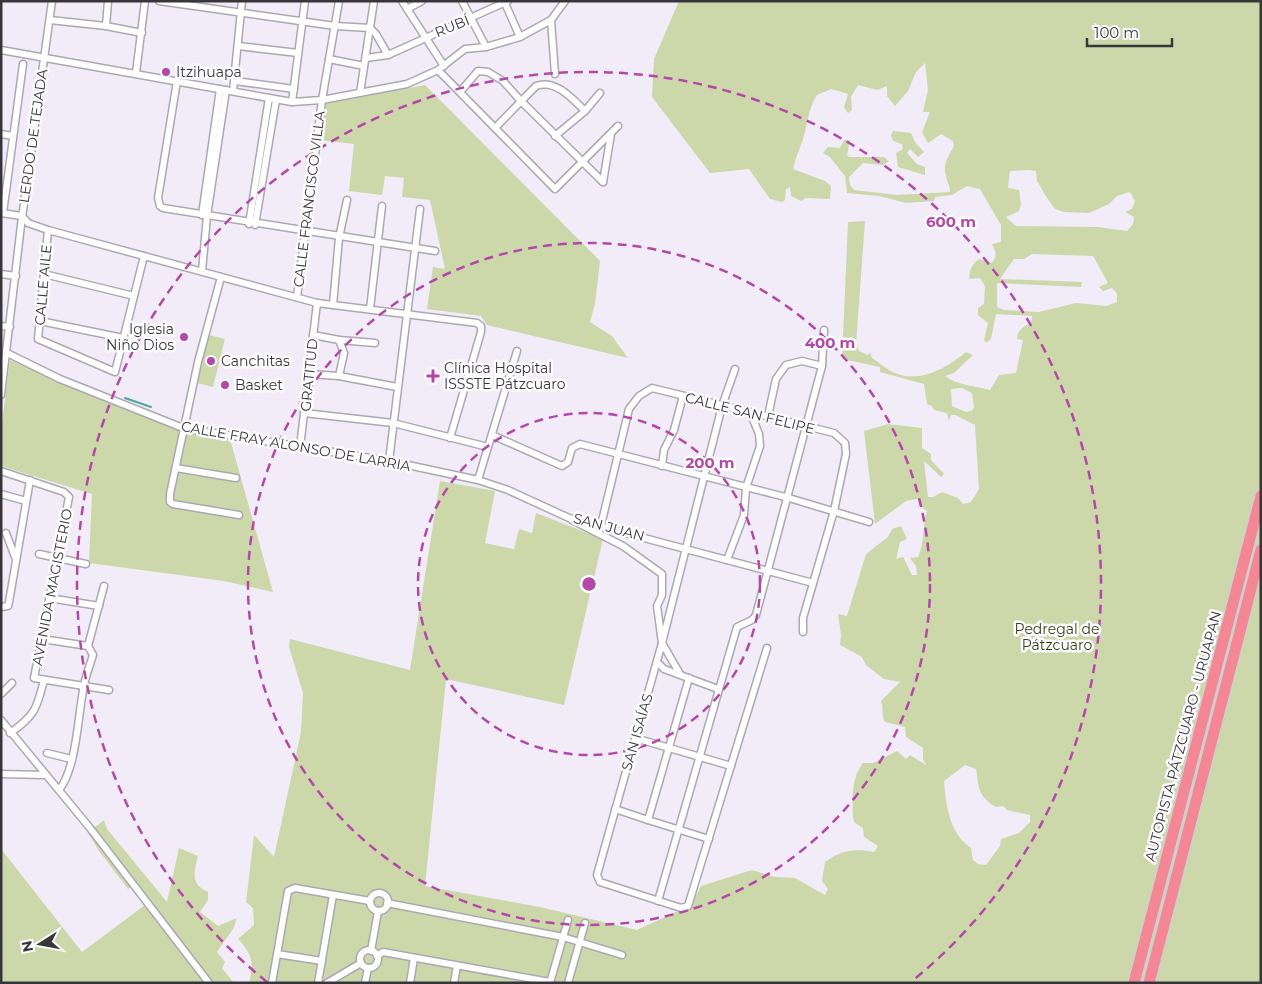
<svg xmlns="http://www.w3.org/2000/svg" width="1262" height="984" font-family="Montserrat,sans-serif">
	<rect width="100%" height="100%" fill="#f2ecf9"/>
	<!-- green -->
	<g fill="#ccd8a9" fill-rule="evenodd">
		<path d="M679 1H1261V983H249C254 963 253 955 238 939L254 925 253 908 246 902 254 835 274 857 301 732 303 693 289 647 290 639 410 670 440 481 495 491 485 543 514 549 519 529 532 533 536 513 603 539 564 705 446 679 425 886 540 907 637 930 691 905 701 886 752 870 775 877 795 878 825 895 828 889 822 881 825 862C841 850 854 848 874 852L878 846 864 837 863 828 855 823 853 818C852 800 851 778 863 763H873L897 751 906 759 910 755 926 765 923 759V748L906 737 905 727 885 722C881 715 884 708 881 701L900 682 884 679 866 665 862 657 840 645 841 635 838 614 847 616 866 554 888 537 892 529 901 526 907 539 900 542 896 559 903 557 912 575H917L916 566 910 558 918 557C925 542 922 527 927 511L919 505 918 499 906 501 875 524 864 431 888 424 922 428V448L931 454V460L944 474 941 477 924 461 928 497H933L942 492 958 498 963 504 971 502 979 489 975 425 955 415H951L949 421 947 413 934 410 932 406 927 404 924 384 880 372V367L842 359 848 222 865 221 856 344 859 351 868 355 870 352 872 358C880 363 887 370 895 373 920 384 948 367 966 352L973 355 954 373 945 376C956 385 976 386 990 390L999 375 1016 373 1023 340 1017 339C1017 330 1024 326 1031 323L1032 316 996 314 991 339 986 343 984 340 988 323 978 315V308L984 304 985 286 980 278 969 279C970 270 971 265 979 259L991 263C998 257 996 252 992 244L1001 242V225L980 189 967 186 952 195 935 197 934 201 906 203 879 196 847 193 845 176 830 157 823 153 828 147 840 148 844 140H850L847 155 849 157H884L889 161 883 165 863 163 849 177 850 185 854 190 897 195 950 192C950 185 947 183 946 176 942 165 949 155 954 146L953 141 941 134 928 143 922 132 930 112H923L928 90 925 63 916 72 908 91 895 106 887 96V86L877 90 858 85 851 97 852 110 848 113 844 107 848 94 831 89 817 95C807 110 808 126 802 142 799 151 795 159 793 169L825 181 831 186 830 199 806 198 801 201 791 196 790 187 786 189 785 200 782 202 770 199 749 169 710 173 652 97 654 59ZM1030 170 1036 171 1037 181 1047 198 1055 209 1064 212 1089 213 1109 204 1117 196 1130 192 1135 201 1132 209 1125 212 1134 217 1133 224 1127 231 1098 227 1016 226 1006 217 1019 211 1021 204 1019 190 1008 188 1010 171ZM1032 254 1093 256 1108 283 1099 287 1103 291 1112 288 1117 293V302L1106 306 1076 303 1039 312 1004 310 997 307V283L1081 287 1082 282 1000 279 1014 259H1024ZM962 388 972 393 974 407 972 411 966 412 952 406 951 389ZM965 765 976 769C979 786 977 796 996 807L1003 806 1007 810 1030 815V822L1019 833 1001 839 1000 846 986 865 978 864 973 860 971 848C949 833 946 805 944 781Z"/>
		<polygon points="425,85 600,261 595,304 590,322 612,336 628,358 487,325 481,316 427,309 433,267 445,269 430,200 402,197 404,178 385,176 382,195 349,191 354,144 320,140 324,104"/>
		<polygon points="893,131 911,133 915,142 924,152 918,157 910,149 907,153 917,164 925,167 925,175 898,167 896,153 903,149 902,144 893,141 891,136"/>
		<polygon points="209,335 225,339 213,387 197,383"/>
		<polygon points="10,360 177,430 230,439 273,592 224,581 89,563 92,494 1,466 1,431"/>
		<path d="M104 820 107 829 167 902 179 848 198 856C194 872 190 884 208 892V900L200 912 218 926 237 918 233 929 217 952 225 962 222 968 234 983H1V849L82 952 145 905 131 887 128 889 99 851 88 833Z"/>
	</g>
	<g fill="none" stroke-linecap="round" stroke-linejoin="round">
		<!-- stream -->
		<polyline stroke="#4fa4a9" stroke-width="2" points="125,398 151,407"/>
		<!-- minor casing -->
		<g stroke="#ada7b3" stroke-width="9">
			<g id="minor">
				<polyline points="159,1 335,26 370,28 376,34 388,55"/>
				<polyline points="402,1 444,66"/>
				<polyline points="462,1 486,47"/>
				<polyline points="504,1 520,37"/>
				<polyline points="407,9 422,1"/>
				<polyline points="50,20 106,26 142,33"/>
				<polyline points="551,20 555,74"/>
				<polyline points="106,26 108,1"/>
				<polyline points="238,46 298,53"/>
				<polyline points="1,50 269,98 292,102 322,100 407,84 438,70 465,49 486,47 520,37 551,20 565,1"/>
				<polyline points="366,58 388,55 508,1"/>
				<polyline points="329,59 364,66"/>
				<polyline points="438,70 555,189 618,126"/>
				<polyline points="136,73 145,1"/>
				<polyline points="177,81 158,198 160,206 163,208 435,251"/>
				<polyline points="235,81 294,89"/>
				<polyline points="233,91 242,1"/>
				<polyline points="460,92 478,71 488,72 503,81 520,100 603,182"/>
				<polyline points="360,93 374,1"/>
				<polyline points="292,102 305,1"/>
				<path d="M495 128 536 86C555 79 571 97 585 111"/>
				<polyline points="1,134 13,136"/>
				<polyline points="555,136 585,111 600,93"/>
				<polyline points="603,182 611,134"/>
				<polyline points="1,213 22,216 28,223 48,230 317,303 477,323 481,326 481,332 450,438"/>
				<polyline points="3,213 23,64"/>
				<polyline points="202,215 220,89"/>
				<polyline points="249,224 269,98"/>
				<polyline points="255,225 276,100"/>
				<polyline points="48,230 38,339 115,372 144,256"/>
				<polyline points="202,271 207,216 226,90"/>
				<polyline points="1,274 16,276"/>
				<polyline points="44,274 134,296"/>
				<polyline points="221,277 198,362 170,494 170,502 173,504 239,515"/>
				<polyline points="297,297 322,100 339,1"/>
				<polyline points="333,305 339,238 347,200"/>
				<polyline points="370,309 382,206"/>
				<polyline points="40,321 123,338"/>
				<polyline points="1,326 10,327"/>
				<polyline points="313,335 339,340 344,353 339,376"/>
				<polyline points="339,340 375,343"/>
				<polyline points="7,353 60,379 183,428 389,461 478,480 508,490 569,518 813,583"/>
				<polyline points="735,369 722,406 662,643 597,875 600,882 681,908 688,906 767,648"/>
				<polyline points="308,374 339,376 397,387"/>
				<polyline points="1,395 21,225 52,1"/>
				<polyline points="304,413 393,423 488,447"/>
				<polyline points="768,416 776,379 786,365 802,361 822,366"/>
				<polyline points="492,435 562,466 568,462 572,448 580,444 789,498 869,522"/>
				<polyline points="300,447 317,303"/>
				<polyline points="389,461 420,209"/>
				<polyline points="662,466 664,450 674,430 683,396"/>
				<polyline points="176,468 236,478"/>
				<polyline points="1,471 64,492 69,497 34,678 109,690"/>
				<polyline points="478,480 517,351"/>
				<polyline points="1,494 26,501"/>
				<polyline points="572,520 623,546 662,574 662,595 657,606 662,643 680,674"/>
				<polyline points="601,525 629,409 639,396 652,388 834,433 845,443 846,454 834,511 803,618 803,632"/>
				<polyline points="6,533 15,557"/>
				<polyline points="39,554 86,564"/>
				<polyline points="727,560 744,515 746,488 760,446 759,434 750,412"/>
				<polyline points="49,598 99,606"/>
				<polyline points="1,607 8,606 9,602 30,480"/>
				<polyline points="42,639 88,646"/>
				<polyline points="657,662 664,669 718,689"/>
				<polyline points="1,694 12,683"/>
				<polyline points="1,720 90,828 209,983"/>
				<path d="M10 733C35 716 37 708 44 680"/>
				<polyline points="635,738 731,766"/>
				<polyline points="47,753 71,759"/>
				<polyline points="1,774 45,775"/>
				<path d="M59 790C77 768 78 713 84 685 86 675 90 665 93 655L88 646 104 586"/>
				<polyline points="615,809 648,820 689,678"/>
				<polyline points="648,820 709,839"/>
				<circle cx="379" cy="902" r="9"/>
				<polyline points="658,901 737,627 752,620 756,615 822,366 824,330"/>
				<polyline points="387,903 563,937 622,955"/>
				<circle cx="369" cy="959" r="9"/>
				<polyline points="371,951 378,911"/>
				<polyline points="277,954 322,961"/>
				<polyline points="377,956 383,952 550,982"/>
				<polyline points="272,983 288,891 295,888 370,901"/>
				<polyline points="318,983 333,895"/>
				<polyline points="327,983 361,963"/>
				<polyline points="365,983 368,968"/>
				<polyline points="410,983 414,958"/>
				<polyline points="454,983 457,966"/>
				<polyline points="550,983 568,920"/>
				<polyline points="568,983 585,923"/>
			</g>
		</g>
		<!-- motorway casing -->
		<g stroke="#cfcfd0" stroke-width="14">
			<g id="motorway">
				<polyline points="1134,983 1261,496"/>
				<polyline points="1149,983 1261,550"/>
			</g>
		</g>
		<!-- minor -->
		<use href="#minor" stroke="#fff" stroke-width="6"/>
		<!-- motorway -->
		<use href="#motorway" stroke="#f38793" stroke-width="11"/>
	</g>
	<!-- distance rings -->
	<g fill="none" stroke="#b348a8" stroke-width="2.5" stroke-dasharray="9 6">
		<circle cx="589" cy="584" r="171"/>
		<circle cx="589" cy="584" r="341"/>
		<path d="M267 982A512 512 0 1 1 911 982"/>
	</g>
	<!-- markers -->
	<g fill="#b348a8" stroke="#fdfcfe" stroke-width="2">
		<circle cx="166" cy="72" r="5"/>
		<circle cx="184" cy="337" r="5"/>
		<circle cx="211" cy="361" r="5"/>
		<path d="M430.5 368.5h5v5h5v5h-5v5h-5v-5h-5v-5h5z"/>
		<circle cx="225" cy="385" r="5"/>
	</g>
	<g text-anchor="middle" stroke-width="5" stroke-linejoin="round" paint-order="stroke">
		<!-- street labels -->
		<g font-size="14" fill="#39363b" stroke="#fdfcfe">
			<text transform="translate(452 26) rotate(-22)" y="5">RUBÍ</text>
			<text transform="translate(33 136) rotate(-82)" y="5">LERDO DE TEJADA</text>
			<text transform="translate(309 199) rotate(-83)" y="5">CALLE FRANCISCO VILLA</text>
			<text transform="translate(43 285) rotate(-85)" y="5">CALLE AILE</text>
			<text transform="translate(309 375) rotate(-84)" y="5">GRATITUD</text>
			<text transform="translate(750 413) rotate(14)" y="5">CALLE SAN FELIPE</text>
			<text transform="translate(296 446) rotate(10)" y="5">CALLE FRAY ALONSO DE LARRIA</text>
			<text transform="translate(609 527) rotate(15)" y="5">SAN JUAN</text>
			<text transform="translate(52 587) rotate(-79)" y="5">AVENIDA MAGISTERIO</text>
			<text transform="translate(637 732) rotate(-74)" y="5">SAN ISAÍAS</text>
			<text transform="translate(1183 736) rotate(-75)" y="5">AUTOPISTA PÁTZCUARO - URUAPAN</text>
		</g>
		<!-- poi labels -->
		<g font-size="14" fill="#39363b" stroke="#fdfcfe" text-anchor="start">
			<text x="176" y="77">Itzihuapa</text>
			<text x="174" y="334" text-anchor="end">Iglesia<tspan x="174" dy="16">Niño Dios</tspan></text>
			<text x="221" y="366">Canchitas</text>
			<text x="444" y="373">Clínica Hospital<tspan x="444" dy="16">ISSSTE Pátzcuaro</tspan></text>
			<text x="235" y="390">Basket</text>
		</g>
		<!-- park labels -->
		<g font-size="14" fill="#3a4316" stroke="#fdfcfe">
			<text x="1057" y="634">Pedregal de<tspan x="1057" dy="16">Pátzcuaro</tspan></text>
		</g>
	</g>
	<circle cx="589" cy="584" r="8" fill="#b348a8" stroke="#fdfcfe" stroke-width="2.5"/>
	<g font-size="15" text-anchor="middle" font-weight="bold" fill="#b348a8" stroke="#fdfcfe" stroke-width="5" stroke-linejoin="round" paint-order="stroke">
		<text x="951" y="227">600 m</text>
		<text x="830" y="348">400 m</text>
		<text x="710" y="468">200 m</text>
	</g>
	<!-- border -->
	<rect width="1262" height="984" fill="none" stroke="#39363b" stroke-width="5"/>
	<!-- north arrow -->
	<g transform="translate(40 944) rotate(259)" stroke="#fdfcfe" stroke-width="4" paint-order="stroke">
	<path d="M0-4L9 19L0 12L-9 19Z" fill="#39363b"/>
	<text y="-8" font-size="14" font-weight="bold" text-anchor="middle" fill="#39363b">N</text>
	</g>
	<!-- scale -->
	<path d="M1087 38v8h85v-8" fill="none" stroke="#39363b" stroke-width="2.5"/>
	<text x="1094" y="38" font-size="15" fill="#39363b" stroke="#fdfcfe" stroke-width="4" paint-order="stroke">100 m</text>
</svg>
